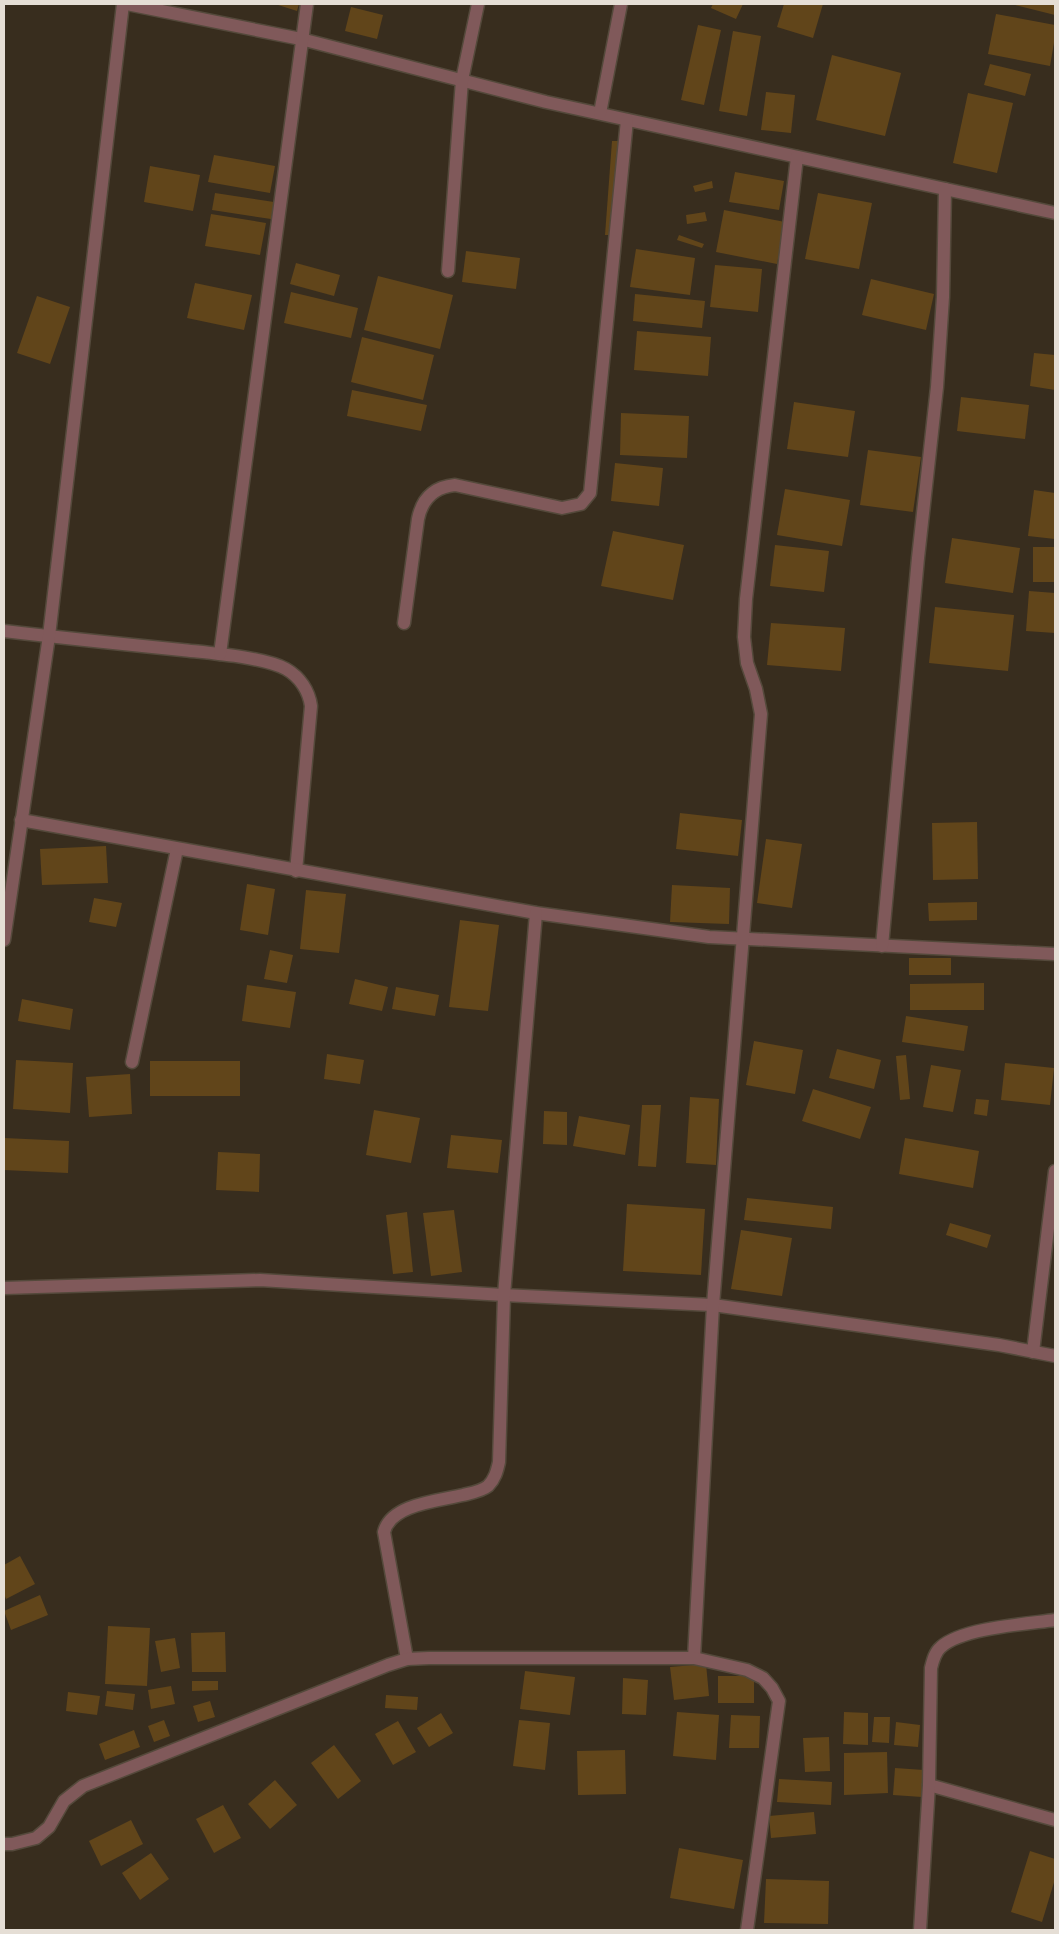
<svg xmlns="http://www.w3.org/2000/svg" width="1059" height="1934" font-family="Bitter,serif">
	<rect width="100%" height="100%" fill="#382d1e"/>
	<!-- building -->
	<g fill="#61451a">
		<polygon points="275,4 299,4 297,11"/>
		<polygon points="713,4 743,4 736,19 711,8"/>
		<polygon points="784,4 823,4 813,38 777,27"/>
		<polygon points="1011,4 1055,4 1055,15"/>
		<polygon points="351,7 383,15 377,39 345,31"/>
		<polygon points="996,14 1055,25 1055,37 1050,66 988,54"/>
		<polygon points="698,25 721,30 704,105 681,100"/>
		<polygon points="733,31 761,36 747,116 719,111"/>
		<polygon points="832,55 901,73 885,136 816,120"/>
		<polygon points="990,64 1031,74 1025,96 984,85"/>
		<polygon points="766,92 795,95 791,133 761,130"/>
		<polygon points="968,93 1013,103 997,173 953,163"/>
		<polygon points="612,141 620,141 612,235 605,235"/>
		<polygon points="214,155 275,166 270,193 208,182"/>
		<polygon points="150,166 200,175 193,211 144,202"/>
		<polygon points="735,172 784,181 779,210 729,202"/>
		<polygon points="712,181 713,188 695,192 693,186"/>
		<polygon points="215,193 274,202 271,219 212,210"/>
		<polygon points="818,193 872,203 859,269 805,259"/>
		<polygon points="724,210 785,222 777,264 716,252"/>
		<polygon points="705,212 707,221 687,224 686,215"/>
		<polygon points="211,214 266,223 260,255 205,246"/>
		<polygon points="679,235 704,244 702,248 677,240"/>
		<polygon points="636,249 695,258 690,295 630,287"/>
		<polygon points="466,251 520,258 516,289 462,282"/>
		<polygon points="296,263 340,275 334,296 290,284"/>
		<polygon points="715,265 762,269 758,312 710,307"/>
		<polygon points="378,276 453,295 440,349 364,330"/>
		<polygon points="871,279 934,294 926,330 862,315"/>
		<polygon points="195,283 252,295 244,330 187,318"/>
		<polygon points="291,292 358,308 351,338 284,323"/>
		<polygon points="635,294 705,301 702,328 633,321"/>
		<polygon points="37,296 70,307 50,364 17,353"/>
		<polygon points="637,331 711,337 708,376 634,370"/>
		<polygon points="362,337 434,355 423,400 351,382"/>
		<polygon points="1034,353 1055,355 1055,390 1030,386"/>
		<polygon points="352,390 427,405 421,431 347,416"/>
		<polygon points="961,397 1029,405 1025,439 957,431"/>
		<polygon points="794,402 855,411 848,457 787,449"/>
		<polygon points="621,413 689,416 687,458 620,455"/>
		<polygon points="868,450 921,457 913,512 860,505"/>
		<polygon points="615,463 663,468 659,506 611,501"/>
		<polygon points="785,489 850,500 842,546 777,535"/>
		<polygon points="1034,490 1055,493 1055,539 1028,536"/>
		<polygon points="613,531 684,545 673,600 601,586"/>
		<polygon points="952,538 1020,548 1013,593 945,583"/>
		<polygon points="775,545 829,551 824,592 770,586"/>
		<rect x="1033" y="547" width="22" height="35"/>
		<polygon points="1029,591 1055,593 1055,633 1026,631"/>
		<polygon points="935,607 1014,615 1008,671 929,663"/>
		<polygon points="771,623 845,628 841,671 767,665"/>
		<polygon points="680,813 742,820 738,856 676,849"/>
		<polygon points="977,822 978,879 933,880 932,823"/>
		<polygon points="766,839 802,844 792,908 757,903"/>
		<polygon points="106,846 108,883 42,885 40,849"/>
		<polygon points="247,884 275,889 268,935 240,930"/>
		<polygon points="672,885 730,888 729,924 670,922"/>
		<polygon points="306,890 346,894 339,953 300,949"/>
		<polygon points="94,898 122,903 116,927 89,922"/>
		<polygon points="977,902 977,920 929,921 928,903"/>
		<polygon points="460,920 499,925 488,1011 449,1007"/>
		<polygon points="270,950 293,955 287,983 264,979"/>
		<rect x="909" y="958" width="42" height="17"/>
		<polygon points="355,979 388,987 382,1011 349,1004"/>
		<polygon points="984,983 984,1010 910,1010 910,984"/>
		<polygon points="247,985 296,992 290,1028 242,1021"/>
		<polygon points="396,987 439,995 435,1016 392,1009"/>
		<polygon points="22,999 73,1009 70,1030 18,1021"/>
		<polygon points="906,1016 968,1026 964,1051 902,1042"/>
		<polygon points="754,1041 803,1050 795,1094 746,1085"/>
		<polygon points="837,1049 881,1060 874,1089 829,1078"/>
		<polygon points="327,1054 364,1060 360,1084 324,1079"/>
		<polygon points="906,1055 910,1099 900,1100 896,1056"/>
		<polygon points="16,1060 73,1063 70,1113 13,1109"/>
		<rect x="150" y="1061" width="90" height="35"/>
		<polygon points="1005,1063 1054,1068 1050,1105 1001,1100"/>
		<polygon points="931,1065 961,1070 953,1112 923,1107"/>
		<polygon points="130,1074 132,1114 89,1117 86,1077"/>
		<polygon points="813,1089 871,1107 860,1139 802,1121"/>
		<polygon points="690,1097 719,1099 716,1165 686,1163"/>
		<polygon points="976,1099 989,1100 987,1116 974,1114"/>
		<polygon points="642,1105 661,1105 656,1167 638,1166"/>
		<polygon points="374,1110 420,1118 411,1163 366,1155"/>
		<polygon points="544,1111 567,1112 567,1145 543,1144"/>
		<polygon points="579,1116 630,1125 625,1155 573,1146"/>
		<polygon points="451,1135 502,1140 498,1173 447,1168"/>
		<polygon points="4,1138 69,1141 68,1173 4,1170"/>
		<polygon points="905,1138 979,1151 973,1188 899,1174"/>
		<polygon points="218,1152 260,1154 259,1192 216,1190"/>
		<polygon points="747,1198 833,1207 831,1229 744,1220"/>
		<polygon points="627,1204 705,1209 701,1275 623,1271"/>
		<polygon points="454,1210 462,1272 431,1276 423,1213"/>
		<polygon points="407,1212 413,1272 393,1274 386,1215"/>
		<polygon points="950,1223 991,1235 987,1248 946,1235"/>
		<polygon points="741,1230 792,1238 782,1296 731,1289"/>
		<polygon points="20,1556 35,1584 6,1599 4,1594 4,1565"/>
		<polygon points="40,1595 48,1615 11,1630 4,1611"/>
		<polygon points="108,1626 150,1628 147,1686 105,1684"/>
		<polygon points="225,1632 226,1672 192,1672 191,1633"/>
		<polygon points="175,1638 180,1668 161,1672 155,1641"/>
		<polygon points="706,1664 709,1696 674,1700 670,1667"/>
		<polygon points="525,1671 575,1677 570,1715 520,1709"/>
		<rect x="718" y="1676" width="36" height="27"/>
		<polygon points="623,1678 648,1680 646,1715 622,1714"/>
		<polygon points="192,1681 218,1681 218,1690 192,1691"/>
		<polygon points="171,1686 175,1704 151,1709 148,1690"/>
		<polygon points="107,1691 135,1694 133,1710 105,1706"/>
		<polygon points="68,1692 100,1696 97,1715 66,1711"/>
		<polygon points="386,1695 418,1697 417,1710 385,1708"/>
		<polygon points="210,1701 215,1717 198,1722 193,1706"/>
		<polygon points="677,1712 719,1715 716,1760 673,1756"/>
		<polygon points="844,1712 868,1713 868,1745 843,1744"/>
		<polygon points="441,1713 453,1733 429,1747 417,1728"/>
		<polygon points="731,1715 760,1716 759,1748 729,1748"/>
		<polygon points="874,1717 890,1717 889,1743 872,1742"/>
		<polygon points="164,1720 170,1736 154,1742 148,1726"/>
		<polygon points="519,1720 550,1723 545,1770 513,1766"/>
		<polygon points="398,1721 416,1752 393,1765 375,1734"/>
		<polygon points="896,1722 920,1725 918,1747 894,1745"/>
		<polygon points="134,1730 140,1747 105,1760 99,1744"/>
		<polygon points="829,1737 830,1771 805,1772 803,1738"/>
		<polygon points="334,1745 361,1781 338,1799 311,1763"/>
		<polygon points="625,1750 626,1794 578,1795 577,1751"/>
		<polygon points="887,1752 888,1793 844,1795 844,1753"/>
		<polygon points="895,1768 924,1770 922,1797 893,1795"/>
		<polygon points="779,1779 832,1782 831,1805 777,1802"/>
		<polygon points="275,1780 297,1805 270,1829 248,1804"/>
		<polygon points="223,1805 241,1838 214,1853 196,1819"/>
		<polygon points="814,1812 816,1834 771,1838 769,1816"/>
		<polygon points="131,1820 143,1844 101,1866 89,1841"/>
		<polygon points="679,1848 743,1860 734,1909 670,1898"/>
		<polygon points="1030,1851 1055,1859 1055,1879 1042,1922 1011,1912"/>
		<polygon points="151,1853 169,1879 140,1900 122,1873"/>
		<polygon points="766,1879 829,1881 828,1924 764,1923"/>
	</g>
	<g fill="none" stroke-linecap="round" stroke-linejoin="round">
		<!-- minor casing -->
		<g stroke="#54493b" stroke-width="15">
			<g id="minor">
				<polyline points="127,4 301,39 546,102 1055,213"/>
				<polyline points="600,113 621,4"/>
				<polyline points="448,271 462,80 478,4"/>
				<path d="M404 623 418 519C422 499 434 487 455 485L562 508 581 504 590 493 627 120"/>
				<path d="M4 631C63 638 122 644 182 650 209 653 264 657 286 669 300 677 309 691 311 706L296 871"/>
				<polyline points="220,654 307,4"/>
				<polyline points="21,820 536,913 709,937 1055,954"/>
				<polyline points="4,940 49,636 123,4"/>
				<polyline points="882,946 918,558 937,387 943,297 945,189"/>
				<polyline points="132,1062 177,849"/>
				<polyline points="4,1288 260,1280 504,1295 713,1305 999,1345 1055,1356"/>
				<polyline points="1033,1352 1055,1171"/>
				<polyline points="694,1658 713,1305 761,714 756,689 747,663 744,637 746,599 797,157"/>
				<path d="M407 1659 384 1532C391 1504 438 1501 463 1495 471 1493 482 1491 488 1486 495 1479 497 1471 499 1462L504 1295 536 913"/>
				<polyline points="929,1785 1055,1820"/>
				<polyline points="4,1844 12,1844 36,1838 49,1827 64,1801 83,1786 388,1665 407,1659 429,1658 694,1658 747,1670 763,1678 772,1688 779,1701 747,1930"/>
				<path d="M920 1930 929 1785 931 1668C933 1660 935 1652 941 1647 962 1628 1026 1624 1055 1620"/>
			</g>
		</g>
		<!-- minor -->
		<use href="#minor" stroke="#80595a" stroke-width="12"/>
	</g>
	<!-- border -->
	<rect width="1059" height="1934" fill="none" stroke="#e5ded5" stroke-width="10"/>
</svg>
